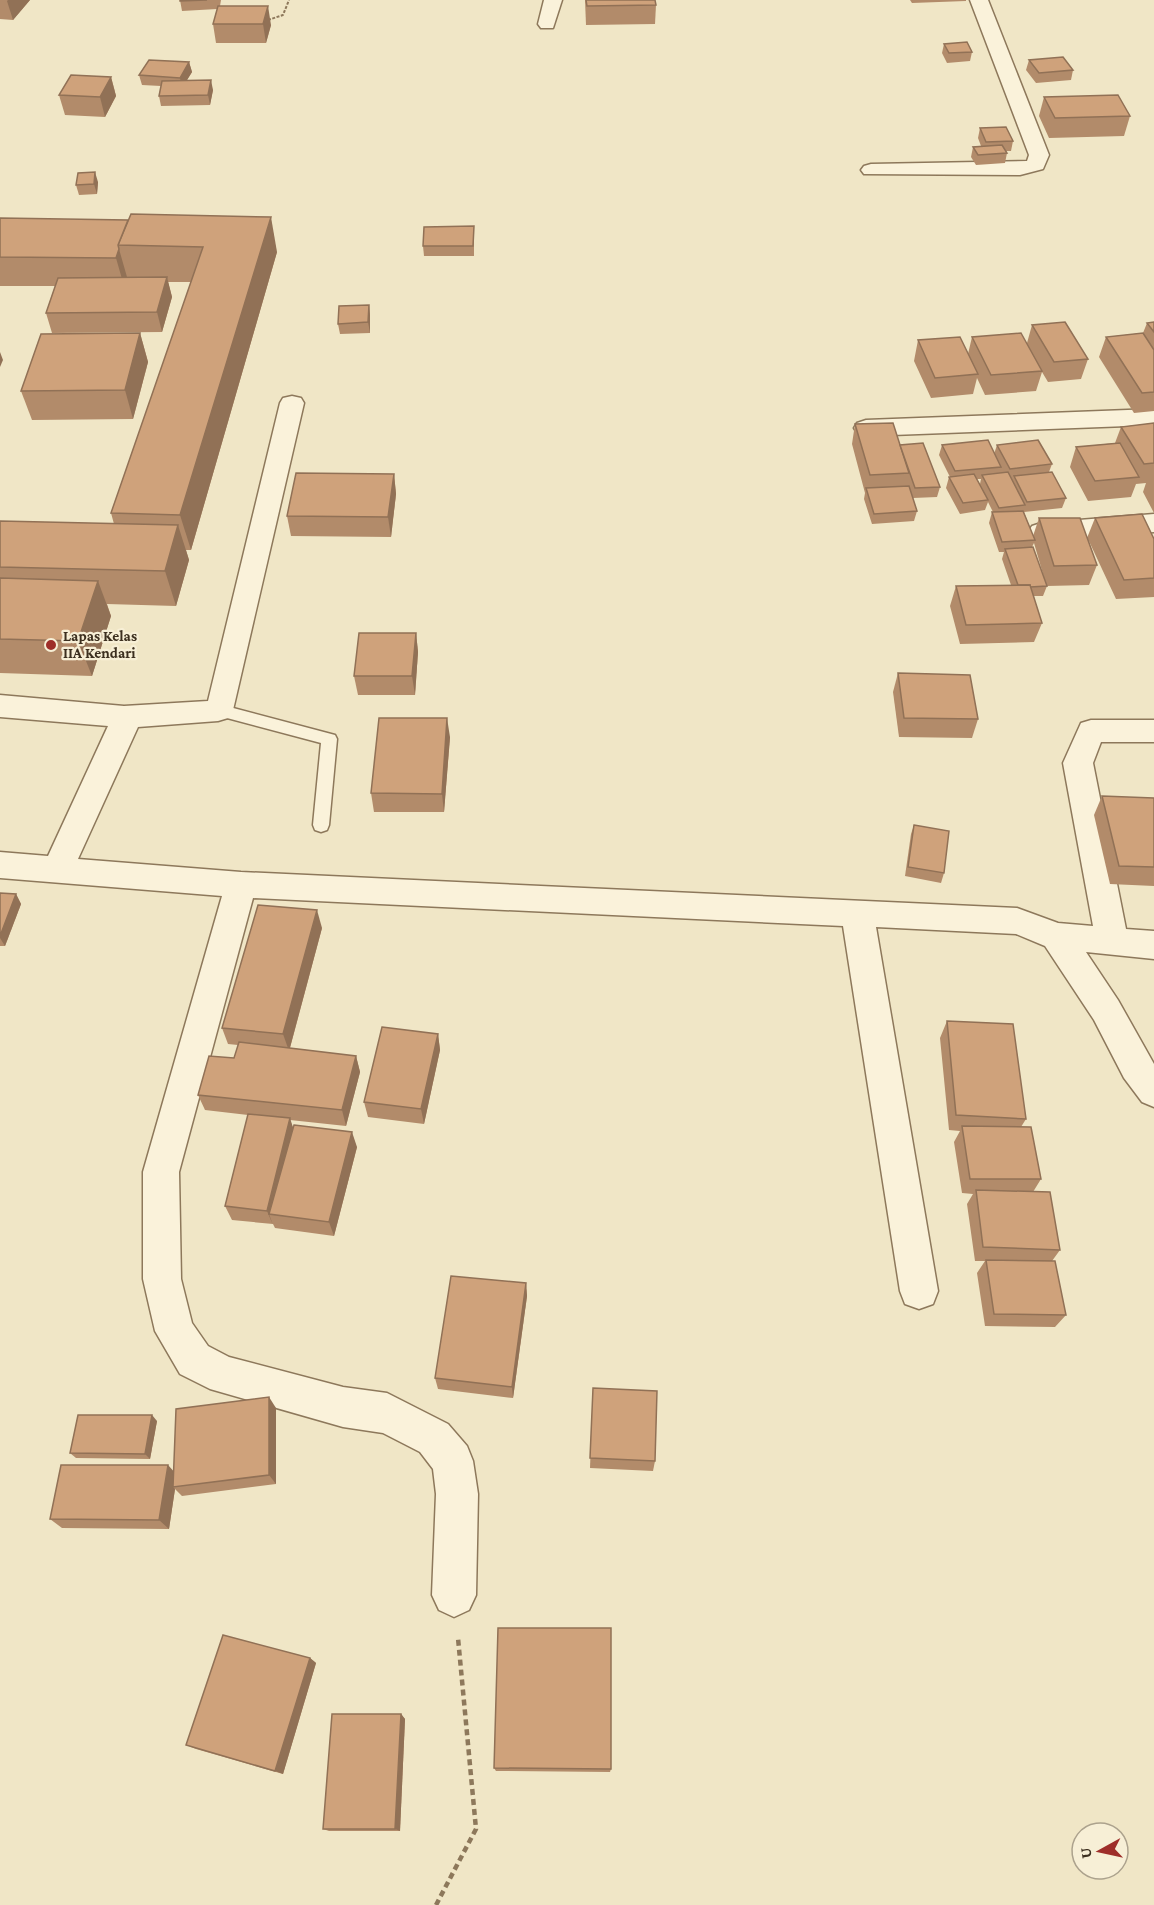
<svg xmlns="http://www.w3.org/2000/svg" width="1154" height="1905" font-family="'Crimson Pro',serif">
	<rect width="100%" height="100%" fill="#f0e6c6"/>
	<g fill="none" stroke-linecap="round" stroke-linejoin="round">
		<!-- service casing -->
		<g stroke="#8d785b" stroke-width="3">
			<polygon id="service" points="218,704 335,735 337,739 329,825 327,830 321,832 315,830 313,825 321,743 212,714 210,710 212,706"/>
		</g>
		<!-- minor casing -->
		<g stroke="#8d785b" stroke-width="3">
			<g id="minor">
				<polygon points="544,0 562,0 553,28 541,28 538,24"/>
				<polygon points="970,0 988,0 1049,155 1043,169 1020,175 864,174 861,170 864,166 871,164 1027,161 1029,155"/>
				<polygon points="292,396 301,398 304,403 233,710 228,718 218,721 138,727 78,859 241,872 1017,908 1058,923 1093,926 1063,763 1081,723 1091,720 1154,720 1154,742 1101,742 1093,763 1126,929 1154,931 1154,959 1086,952 1118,1000 1154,1064 1154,1107 1142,1102 1124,1078 1094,1020 1045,946 1016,934 876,927 938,1291 933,1304 919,1309 905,1304 900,1291 843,926 253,898 179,1172 181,1279 192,1323 208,1346 229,1357 343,1387 387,1393 448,1424 467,1446 473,1461 478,1494 476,1595 469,1610 454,1617 439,1610 432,1595 436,1494 433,1469 420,1452 383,1433 343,1427 210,1389 180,1374 155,1331 143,1279 143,1172 222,896 0,878 0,852 48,856 108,726 0,717 0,695 124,706 208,701 280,403 283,398"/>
				<polygon points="1154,409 1154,425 866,436 857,433 854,428 857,423 866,420"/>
				<polygon points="1154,514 1154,532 1041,541 1032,538 1028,532 1032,526 1041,523"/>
			</g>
		</g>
		<!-- path-far1 -->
		<polyline stroke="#8d785b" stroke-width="2" stroke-dasharray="3 1.5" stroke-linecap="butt" points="268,20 283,15 289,0"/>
		<!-- path -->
		<polyline stroke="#8d785b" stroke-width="4.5" stroke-dasharray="6 4" stroke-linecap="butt" points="436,1905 476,1829 458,1638"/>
		<!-- service -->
		<use href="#service" fill="#faf2da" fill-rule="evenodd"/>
		<!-- minor -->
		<use href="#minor" fill="#faf2da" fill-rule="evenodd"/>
	</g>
	<!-- wall -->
	<g fill="#b28b6a" fill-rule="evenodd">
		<polygon points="0,0 30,0 13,20 0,19"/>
		<polygon points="180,0 221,0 220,6 271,25 266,43 216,43 213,24 217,9 182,11"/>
		<polygon points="585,0 655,0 656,5 655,24 586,25"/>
		<polygon points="910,0 966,0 966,1 912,3"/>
		<polygon points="944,44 972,52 970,61 947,63 942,53"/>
		<polygon points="1029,60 1073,70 1071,80 1036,83 1026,70"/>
		<polygon points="189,62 192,72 187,80 213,90 210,105 161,106 159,96 161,86 142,85 139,75"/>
		<polygon points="111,77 116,96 105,117 65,115 59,95"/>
		<polygon points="1044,97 1130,116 1124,136 1049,138 1039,116"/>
		<polygon points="980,128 1013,141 1011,151 1006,151 1007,153 1005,163 976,165 971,157 973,147 981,146 978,138"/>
		<polygon points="98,182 97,194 79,195 76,185"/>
		<polygon points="0,218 277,252 191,550 186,550 189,560 176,606 107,604 111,616 92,676 0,673 0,521 114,524 111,513 191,282 168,282 172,297 162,332 52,333 46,313 55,286 0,286"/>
		<polygon points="474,226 474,256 424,256 423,246"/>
		<polygon points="369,305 370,315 370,333 340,334 338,324"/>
		<polygon points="1154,322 1154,411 1134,413 1099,357 1106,337 1143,333 1147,323"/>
		<polygon points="1032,325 1088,359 1081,379 1048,382 1042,372 1036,391 985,395 977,378 973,394 931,398 914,361 918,340 968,354 972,337 1027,343"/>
		<polygon points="140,333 148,362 133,419 32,420 21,391"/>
		<polygon points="1154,423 1154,513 1143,492 1146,483 1136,484 1131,497 1088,501 1070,467 1076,447 1115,443 1121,427"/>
		<polygon points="855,424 900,445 940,487 937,497 913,498 917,511 914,521 872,524 864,499 865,493 852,444"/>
		<path d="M942 445 994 454 997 445 1052 464 1049 472 1066 498 1062 508 1024 512 1033 536 1039 518 1087 538 1095 518 1154 539V597L1116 599 1088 539 1097 565 1089 585 1047 586 1043 596H1033L1042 623 1034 642 960 644 950 606 956 586 1011 585 1002 559 1004 552H999L989 523 992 512H993L988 502 985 510 960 514 946 488 949 477H950L939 455ZM977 479H981L980 484ZM1034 543 1045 581 1032 547Z"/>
		<polygon points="394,474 396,494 391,537 291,536 287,516"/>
		<polygon points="416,633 418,652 415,695 358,695 354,676"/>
		<polygon points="898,673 978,719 972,738 899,737 893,692"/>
		<polygon points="450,737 444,812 374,812 371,793"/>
		<polygon points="1102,796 1154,799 1154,886 1110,884 1094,815"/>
		<polygon points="914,825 944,873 941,883 905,876 911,834"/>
		<polygon points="0,893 16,894 21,904 5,946 0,946"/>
		<polygon points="322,928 290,1048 356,1056 360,1072 346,1126 290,1120 293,1128 357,1147 334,1236 275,1228 273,1224 232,1220 225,1206 248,1115 205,1110 198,1095 234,1058 238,1045 228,1044 222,1028"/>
		<polygon points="947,1021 1026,1119 1021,1127 1041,1179 1033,1192 1060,1250 1052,1261 1066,1315 1055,1327 985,1326 977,1273 985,1261 975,1261 967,1204 973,1194 962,1193 954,1142 960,1131 949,1130 940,1038"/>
		<polygon points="438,1034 440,1050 424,1124 368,1117 364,1102"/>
		<polygon points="526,1283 527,1296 513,1398 438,1389 435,1378"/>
		<polygon points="593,1388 655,1461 653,1471 590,1468"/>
		<polygon points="276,1408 276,1484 182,1496 175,1489 169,1529 62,1528 50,1519 173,1471"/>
		<polygon points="157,1421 150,1459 76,1458 70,1453"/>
		<polygon points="310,1658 316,1663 283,1774 196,1749 186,1745"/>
		<polygon points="401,1714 405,1719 400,1831 329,1831 323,1829"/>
		<polygon points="494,1768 611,1769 610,1772 496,1771"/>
	</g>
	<!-- shaded-wall -->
	<g fill="#917156">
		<polygon points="8,0 30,0 13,20 7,1"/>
		<polygon points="268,6 271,25 266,43 263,24"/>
		<polygon points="189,62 192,72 182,88 180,78"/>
		<polygon points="111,77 116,96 105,117 100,97"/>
		<polygon points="211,80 213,90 210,105 208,95"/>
		<polygon points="95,172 98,182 97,194 94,184"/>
		<polygon points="271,217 277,252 191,550 180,515"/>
		<polygon points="119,249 127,277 124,286 116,258"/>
		<polygon points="167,277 172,297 162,332 157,312"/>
		<polygon points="369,305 370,315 370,333 368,322"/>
		<polygon points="140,333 148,362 133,419 125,390"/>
		<polygon points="0,352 3,360 0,367"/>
		<polygon points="394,474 396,494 391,537 388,517"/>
		<polygon points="178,525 189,560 176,606 165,571"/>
		<polygon points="98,581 111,616 92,676 78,641"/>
		<polygon points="416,633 418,652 415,695 412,676"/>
		<polygon points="447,718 450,737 444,812 442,794"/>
		<polygon points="16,894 21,904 5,946 0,938 0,936"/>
		<polygon points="317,910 322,928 289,1051 283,1034"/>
		<polygon points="438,1034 440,1050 424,1124 421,1109"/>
		<polygon points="356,1056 360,1072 346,1126 342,1110"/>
		<polygon points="290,1118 295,1134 269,1214 273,1225 267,1211"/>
		<polygon points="352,1132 357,1147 334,1236 329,1222"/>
		<polygon points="526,1283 527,1296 513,1398 512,1387"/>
		<polygon points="269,1397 276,1408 276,1484 269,1475"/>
		<polygon points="152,1415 157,1421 150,1459 145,1454"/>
		<polygon points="168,1465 177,1475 173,1487 175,1489 169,1529 159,1520"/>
		<polygon points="310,1658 316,1663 283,1774 275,1771"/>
		<polygon points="401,1714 405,1719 400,1831 395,1829"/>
	</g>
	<!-- building -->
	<g fill="#cfa27b" stroke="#917156" stroke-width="1.5">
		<polygon points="180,0 207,0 180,1"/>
		<polygon points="586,0 655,0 656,5 587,6"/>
		<polygon points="218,6 268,6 263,24 213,24"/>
		<polygon points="967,42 972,52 949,53 944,44"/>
		<polygon points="1063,57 1073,70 1039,73 1029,60"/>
		<polygon points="149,60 189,62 180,78 139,75"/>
		<polygon points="71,75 111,77 100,97 59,95"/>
		<polygon points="211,80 208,95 159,96 162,81"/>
		<polygon points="1118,95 1130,116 1055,118 1044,97"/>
		<polygon points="1006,127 1013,141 986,142 980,128"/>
		<polygon points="1002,145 1007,153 978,155 973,147"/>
		<polygon points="95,172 94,184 76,185 78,173"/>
		<polygon points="131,214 271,217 180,515 111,513 203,247 118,245"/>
		<polygon points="0,218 128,220 118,245 119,249 116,258 0,257"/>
		<polygon points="474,226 473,246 423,246 424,227"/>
		<polygon points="167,277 157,312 46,313 58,278"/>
		<polygon points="369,305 368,322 338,324 339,306"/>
		<polygon points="1065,322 1088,359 1054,362 1032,325"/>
		<polygon points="1154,322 1154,332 1147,323"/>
		<polygon points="140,333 125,390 21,391 41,334"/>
		<polygon points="1021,333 1042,371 991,375 972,337"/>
		<polygon points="1143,333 1154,350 1154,392 1142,393 1106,337"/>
		<polygon points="960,337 978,374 935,378 918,340"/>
		<polygon points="893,423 909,473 870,475 855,424"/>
		<polygon points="1154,423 1154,463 1144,464 1121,427"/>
		<polygon points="988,440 1001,467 955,471 942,445"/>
		<polygon points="1038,440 1052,464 1010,469 997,445"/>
		<polygon points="923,443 940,487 915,488 900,445"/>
		<polygon points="1120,443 1139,477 1095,481 1076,447"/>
		<polygon points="1008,472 1025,505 999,508 982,475"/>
		<polygon points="1052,472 1066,498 1027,502 1014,476"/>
		<polygon points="296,473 394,474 388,517 287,516"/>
		<polygon points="974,474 988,500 963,503 949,477"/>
		<polygon points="909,486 917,511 874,514 866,488"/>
		<polygon points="1023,511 1035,540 1002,542 992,512"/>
		<polygon points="1142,514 1154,539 1154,578 1124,580 1095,518"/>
		<polygon points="1039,518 1080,518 1097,565 1054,566"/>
		<polygon points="0,521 178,525 165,571 0,567"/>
		<polygon points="1033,547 1047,586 1030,587 1030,585 1018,585 1005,549"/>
		<polygon points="0,578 98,581 78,641 0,639"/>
		<polygon points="1030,585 1042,623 966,625 956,586"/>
		<polygon points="359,633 416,633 412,676 354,676"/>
		<polygon points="898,673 970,675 978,719 904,718"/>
		<polygon points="379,718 447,718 442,794 371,793"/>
		<polygon points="1102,796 1154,798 1154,867 1119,866"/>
		<polygon points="914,825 949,831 944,873 908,867"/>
		<polygon points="0,893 16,894 0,936"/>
		<polygon points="258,905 317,910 283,1034 222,1028"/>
		<polygon points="947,1021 1013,1024 1026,1119 956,1115"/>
		<polygon points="382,1027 438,1034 421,1109 364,1102"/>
		<polygon points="239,1042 356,1056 342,1110 198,1095 209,1056 234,1058"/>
		<polygon points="248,1114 290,1118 267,1211 225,1206"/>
		<polygon points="294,1125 352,1132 329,1222 269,1214"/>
		<polygon points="962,1126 1031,1127 1041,1179 970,1179"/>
		<polygon points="976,1190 1050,1192 1060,1250 983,1247"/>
		<polygon points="986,1260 1055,1261 1066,1315 994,1314"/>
		<polygon points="451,1276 526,1283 512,1387 435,1378"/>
		<polygon points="593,1388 657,1391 655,1461 590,1458"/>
		<polygon points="269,1397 269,1475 173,1487 176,1409"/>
		<polygon points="78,1415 152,1415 145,1454 70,1453"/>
		<polygon points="61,1465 168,1465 159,1520 50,1519"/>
		<polygon points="498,1628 611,1628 611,1769 494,1768"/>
		<polygon points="223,1635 310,1658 275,1771 186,1745"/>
		<polygon points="332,1714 401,1714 395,1829 323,1829"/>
	</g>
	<!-- markers -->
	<circle fill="#9e2e29" stroke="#f7efd6" stroke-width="2" cx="51" cy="645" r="6"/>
	<g text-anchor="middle" stroke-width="4.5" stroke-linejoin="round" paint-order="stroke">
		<!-- poi labels -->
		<g font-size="15" font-weight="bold" fill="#3c2f1f" stroke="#f7efd6" text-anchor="start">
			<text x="63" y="641">Lapas Kelas<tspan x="63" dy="17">IIA Kendari</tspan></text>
		</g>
	</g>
	<!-- north arrow -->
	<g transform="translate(1100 1851) rotate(262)"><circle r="28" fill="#f7efd6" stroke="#aca28d" stroke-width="1.5"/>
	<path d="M0-4.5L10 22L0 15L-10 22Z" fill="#9e2e29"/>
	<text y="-9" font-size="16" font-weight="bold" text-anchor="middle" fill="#3c2f1f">U</text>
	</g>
</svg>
